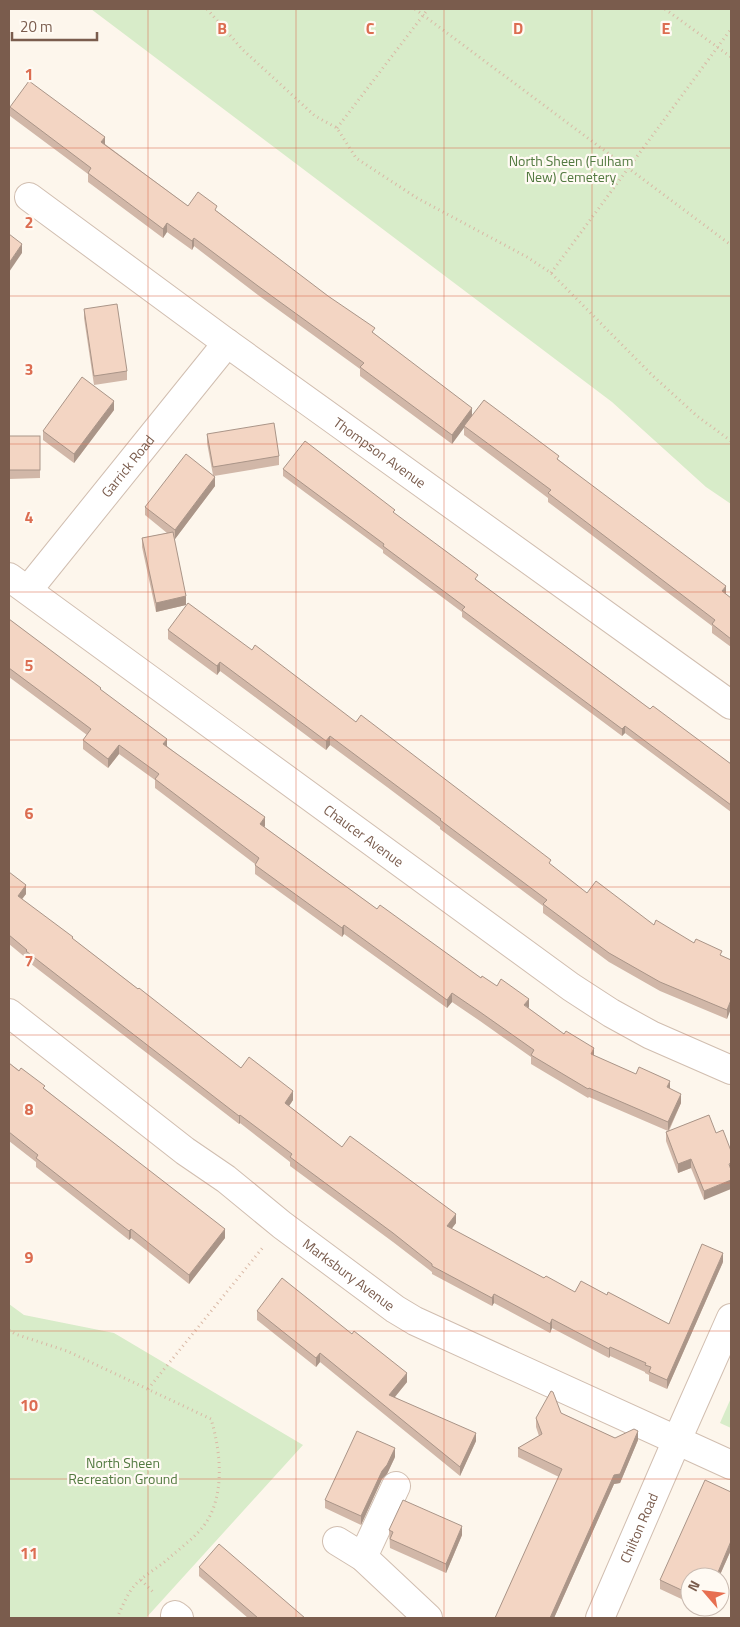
<svg xmlns="http://www.w3.org/2000/svg" width="740" height="1627" font-family="'Titillium Web',sans-serif">
	<rect width="100%" height="100%" fill="#fdf6ec"/>
	<!-- green -->
	<g fill="#d8ecc9">
		<polygon points="91,9 731,9 731,504 706,487 612,402"/>
		<polygon points="9,1304 24,1315 114,1333 303,1445 146,1618 9,1618"/>
		<polygon points="731,1398 731,1428 720,1423"/>
	</g>
	<g fill="none" stroke-linecap="round" stroke-linejoin="round">
		<!-- minor casing -->
		<g stroke="#d1beb0" stroke-width="30">
			<g id="minor">
				<path id="s1" d="M29 197 227 343 731 705"/>
				<path id="s2" d="M9 577 571 987 611 1013 651 1035 731 1070"/>
				<path id="s3" d="M28 590 227 343"/>
				<path id="s4" d="M9 1013 185 1151 226 1179 282 1225 395 1309 415 1321 731 1465"/>
				<polyline points="337,1541 363,1557 428,1618"/>
				<polyline points="363,1557 396,1486"/>
				<polyline points="175,1615 179,1618"/>
				<path id="s5" d="M600 1618 677 1440 731 1318"/>
			</g>
		</g>
		<!-- path -->
		<g stroke="#d9b8a5" stroke-width="3" stroke-dasharray="1 4" stroke-linecap="butt">
			<polyline points="207,9 242,49 315,116 337,128 356,158 417,198 527,257 551,273 652,375 697,416 731,441"/>
			<polyline points="415,9 731,245"/>
			<polyline points="665,9 731,57"/>
			<polyline points="337,128 428,9"/>
			<polyline points="551,273 731,29"/>
			<path d="M9 1330 15 1334 67 1351 211 1419C221 1452 226 1499 202 1528 192 1540 179 1549 168 1559 158 1568 144 1575 135 1585 127 1594 122 1607 117 1618"/>
			<polyline points="148,1389 264,1246"/>
			<polyline points="141,1580 155,1594"/>
		</g>
		<!-- minor -->
		<use href="#minor" stroke="#fff" stroke-width="28"/>
	</g>
	<!-- wall -->
	<g fill="#d1b7a8">
		<polygon points="10,107 105,144 188,206 217,211 375,334 472,416 559,460 731,598 731,647 712,633 712,626 548,502 548,498 464,435 464,427 452,444 360,376 360,369 258,295 194,246 192,250 167,232 163,238 88,182 88,174 10,116"/>
		<polygon points="84,309 127,371 127,380 94,385 84,318"/>
		<polygon points="114,410 74,463 43,440 43,431"/>
		<polygon points="207,434 279,456 279,465 214,476 215,486 175,539 174,538 186,605 156,612 142,547 142,538 167,533 145,515 145,507 213,475 207,443"/>
		<polygon points="9,436 40,436 40,478 9,479"/>
		<polygon points="283,469 395,514 478,581 650,709 731,764 731,812 625,733 622,736 462,617 462,612 383,553 383,550 283,476"/>
		<polygon points="9,619 101,690 167,746 265,826 264,827 377,909 481,978 528,1008 594,1056 670,1089 681,1103 669,1131 709,1115 704,1200 691,1168 678,1173 666,1141 666,1132 668,1131 589,1097 588,1098 531,1064 531,1057 480,1021 452,1002 447,1008 344,934 342,937 255,874 255,864 155,788 155,780 119,754 108,768 83,749 83,740 87,735 9,677"/>
		<polygon points="168,630 252,650 356,722 551,865 587,893 654,925 731,960 727,1019 660,991 609,962 543,913 543,906 440,829 440,827 387,787 330,745 326,750 220,671 217,675 168,639"/>
		<polygon points="9,872 26,894 22,899 73,939 241,1068 293,1100 289,1106 342,1147 456,1223 451,1229 544,1278 575,1292 607,1295 669,1324 723,1262 667,1389 649,1381 649,1375 645,1373 645,1372 610,1356 609,1358 552,1328 550,1333 494,1303 492,1306 432,1274 432,1272 393,1242 290,1166 290,1162 240,1123 239,1124 26,960 26,958 9,944"/>
		<polygon points="9,1063 45,1089 225,1238 189,1284 131,1238 129,1240 36,1167 36,1162 9,1141"/>
		<polygon points="257,1311 407,1382 395,1397 476,1441 460,1476 320,1362 316,1367 257,1320"/>
		<polygon points="561,1413 615,1438 638,1440 620,1483 614,1484 554,1618 495,1618 559,1477 518,1457 518,1448 539,1436 536,1427 536,1418"/>
		<polygon points="395,1457 387,1474 382,1479 361,1525 325,1508 325,1500"/>
		<polygon points="389,1530 462,1535 446,1573 390,1548"/>
		<polygon points="731,1550 719,1577 690,1577 690,1603 660,1589 660,1580"/>
		<polygon points="199,1567 305,1618 248,1618 199,1576"/>
	</g>
	<!-- shaded-wall -->
	<g fill="#aa9588">
		<polygon points="105,137 105,146 101,142"/>
		<polygon points="167,223 167,232 163,238 163,229"/>
		<polygon points="194,238 194,246 192,250 192,241"/>
		<polygon points="22,244 22,253 9,272 9,263"/>
		<polygon points="114,401 114,410 74,463 74,454"/>
		<polygon points="472,408 472,417 452,444 452,435"/>
		<polygon points="215,477 215,486 175,539 175,530"/>
		<polygon points="726,586 726,595 722,591"/>
		<polygon points="186,596 186,605 156,612 156,603"/>
		<polygon points="220,662 220,671 217,675 217,666"/>
		<polygon points="625,726 625,733 622,736 622,729"/>
		<polygon points="330,736 330,745 326,750 326,741"/>
		<polygon points="167,739 167,747 163,744"/>
		<polygon points="119,745 119,754 108,768 108,759"/>
		<polygon points="265,817 265,826 260,833 260,824"/>
		<polygon points="26,885 26,894 18,904 18,896"/>
		<polygon points="344,925 344,934 342,937 342,928"/>
		<polygon points="452,993 452,1002 447,1008 447,1000"/>
		<polygon points="529,999 529,1008 524,1005"/>
		<polygon points="731,1000 731,1009 727,1019 727,1010"/>
		<polygon points="594,1048 594,1057 591,1054"/>
		<polygon points="670,1081 670,1089 667,1087"/>
		<polygon points="293,1091 293,1100 285,1112 285,1103"/>
		<polygon points="681,1094 681,1103 668,1131 668,1122"/>
		<polygon points="240,1115 240,1123 239,1124 239,1116"/>
		<polygon points="691,1159 691,1168 678,1173 678,1164"/>
		<polygon points="731,1180 731,1189 704,1200 704,1191"/>
		<polygon points="456,1214 456,1223 447,1235 447,1226"/>
		<polygon points="131,1229 131,1238 129,1240 129,1231"/>
		<polygon points="225,1229 225,1238 189,1284 189,1275"/>
		<polygon points="723,1253 723,1262 667,1389 667,1380"/>
		<polygon points="494,1294 494,1303 492,1306 492,1298"/>
		<polygon points="552,1319 552,1328 550,1333 550,1324"/>
		<polygon points="610,1347 610,1356 609,1358 609,1349"/>
		<polygon points="320,1353 320,1362 316,1367 316,1358"/>
		<polygon points="407,1373 407,1382 389,1404 389,1395"/>
		<polygon points="638,1431 638,1440 620,1483 614,1484 554,1618 550,1618 614,1475"/>
		<polygon points="476,1433 476,1441 460,1476 460,1467"/>
		<polygon points="395,1448 395,1457 387,1474 382,1479 361,1525 361,1516 382,1471"/>
		<polygon points="462,1526 462,1535 446,1573 446,1564"/>
		<polygon points="731,1541 731,1550 719,1577 716,1577"/>
	</g>
	<!-- building -->
	<g fill="#f3d5c3" stroke="#aa9588">
		<polygon points="29,81 105,137 101,142 188,206 198,192 217,206 215,210 328,296 375,328 372,332 472,408 452,435 360,367 364,363 258,286 194,238 192,241 167,223 163,229 88,173 91,168 10,107"/>
		<polygon points="9,234 22,244 9,263"/>
		<polygon points="117,304 127,371 94,376 84,309"/>
		<polygon points="82,377 114,401 74,454 43,431"/>
		<polygon points="484,400 559,456 557,459 726,586 722,591 731,598 731,639 712,624 715,620 548,493 551,490 464,426"/>
		<polygon points="274,423 279,456 213,467 207,434"/>
		<rect x="9" y="436" width="31" height="34"/>
		<polygon points="305,441 395,510 393,512 478,575 475,579 650,709 653,706 731,764 731,805 625,726 622,729 462,610 465,607 383,546 384,544 283,469"/>
		<polygon points="186,454 215,477 175,530 145,507"/>
		<polygon points="173,532 186,596 156,603 142,538"/>
		<polygon points="188,603 252,650 255,645 356,722 361,715 551,860 549,863 587,893 596,881 654,925 656,920 694,943 696,939 722,951 720,955 731,960 731,1000 727,1010 660,982 609,953 543,904 547,900 440,820 441,819 330,736 326,741 220,662 217,666 168,630"/>
		<polygon points="9,619 101,688 100,689 167,739 163,744 265,817 260,824 377,909 380,905 481,978 482,976 497,986 501,979 529,999 524,1005 564,1034 566,1031 594,1048 591,1054 636,1074 639,1067 670,1081 667,1087 681,1094 668,1122 589,1088 588,1089 531,1055 534,1050 480,1012 452,993 447,1000 344,925 342,928 255,865 259,858 155,779 159,774 119,745 108,759 83,740 91,729 9,668"/>
		<polygon points="9,872 26,885 18,896 73,937 72,938 138,989 139,988 241,1068 249,1057 293,1091 285,1103 342,1147 350,1136 456,1214 447,1226 544,1278 546,1276 575,1292 581,1281 607,1295 608,1292 669,1324 702,1244 723,1253 667,1380 649,1372 651,1367 645,1365 646,1363 610,1347 609,1349 552,1319 550,1324 494,1294 492,1298 432,1266 432,1264 393,1233 290,1157 292,1154 240,1115 239,1116 80,993 26,951 27,950 9,935"/>
		<polygon points="9,1063 19,1071 21,1068 45,1086 43,1088 225,1229 189,1275 131,1229 129,1231 36,1158 38,1155 9,1132"/>
		<polygon points="709,1115 716,1133 723,1130 731,1151 731,1163 729,1164 731,1170 731,1180 704,1191 691,1159 678,1164 666,1132"/>
		<polygon points="282,1278 352,1334 354,1331 407,1373 389,1395 476,1433 460,1467 320,1353 316,1358 257,1311"/>
		<polygon points="551,1391 553,1392 561,1413 615,1438 634,1429 638,1431 620,1474 614,1475 550,1618 495,1618 562,1469 518,1448 542,1434 536,1418"/>
		<polygon points="357,1431 395,1448 387,1465 382,1471 361,1516 325,1500"/>
		<polygon points="705,1480 731,1492 731,1541 716,1577 702,1571 699,1577 690,1577 690,1594 660,1580"/>
		<polygon points="403,1500 462,1526 446,1564 390,1539 393,1532 389,1530"/>
		<polygon points="219,1544 305,1618 258,1618 199,1567"/>
	</g>
	<!-- grid -->
	<path fill="none" stroke="#dc6d51" stroke-width="1" stroke-opacity="0.55" d="M148 9V1618M296 9V1618M444 9V1618M592 9V1618M9 148H731M9 296H731M9 444H731M9 592H731M9 740H731M9 887H731M9 1035H731M9 1183H731M9 1331H731M9 1479H731"/>
	<g text-anchor="middle" stroke-width="4.5" stroke-linejoin="round" paint-order="stroke">
		<!-- park labels -->
		<g font-size="14" fill="#537a41" stroke="#fffaf3">
			<text x="571" y="166">North Sheen (Fulham<tspan x="571" dy="16">New) Cemetery</tspan></text>
			<text x="123" y="1468">North Sheen<tspan x="123" dy="16">Recreation Ground</tspan></text>
		</g>
		<!-- street labels -->
		<g font-size="14" fill="#7a5c4d" stroke="#fffaf3">
			<text dy="5" stroke="none"><textPath href="#s1" startOffset="434">Thompson Avenue</textPath></text>
			<text dy="5" stroke="none"><textPath href="#s3" startOffset="159">Garrick Road</textPath></text>
			<text dy="5" stroke="none"><textPath href="#s2" startOffset="439">Chaucer Avenue</textPath></text>
			<text dy="5" stroke="none"><textPath href="#s4" startOffset="429">Marksbury Avenue</textPath></text>
			<text dy="5" stroke="none"><textPath href="#s5" startOffset="98">Chilton Road</textPath></text>
		</g>
	</g>
	<g font-size="16" text-anchor="middle" font-weight="bold" fill="#dc6d51" stroke="#fffaf3" stroke-width="4.5" stroke-linejoin="round" paint-order="stroke">
		<text x="222" y="34">B</text>
		<text x="370" y="34">C</text>
		<text x="518" y="34">D</text>
		<text x="666" y="34">E</text>
		<text x="29" y="80">1</text>
		<text x="29" y="228">2</text>
		<text x="29" y="375">3</text>
		<text x="29" y="523">4</text>
		<text x="29" y="671">5</text>
		<text x="29" y="819">6</text>
		<text x="29" y="967">7</text>
		<text x="29" y="1115">8</text>
		<text x="29" y="1263">9</text>
		<text x="29" y="1411">10</text>
		<text x="29" y="1559">11</text>
	</g>
	<!-- border -->
	<rect width="740" height="1627" fill="none" stroke="#7a5c4d" stroke-width="20"/>
	<!-- north arrow -->
	<g transform="translate(705 1592) rotate(298)"><circle r="24" fill="#fffaf3" stroke="#cabbb1"/>
	<path d="M0-4L9 19L0 12L-9 19Z" fill="#e76f51"/>
	<text y="-8" font-size="14" font-weight="bold" text-anchor="middle" fill="#7a5c4d">N</text>
	</g>
	<!-- scale -->
	<path d="M12 32v8h85v-8" fill="none" stroke="#7a5c4d" stroke-width="2.5"/>
	<text x="20" y="32" font-size="15" fill="#7a5c4d" stroke="#fffaf3" stroke-width="4" paint-order="stroke">20 m</text>
</svg>
